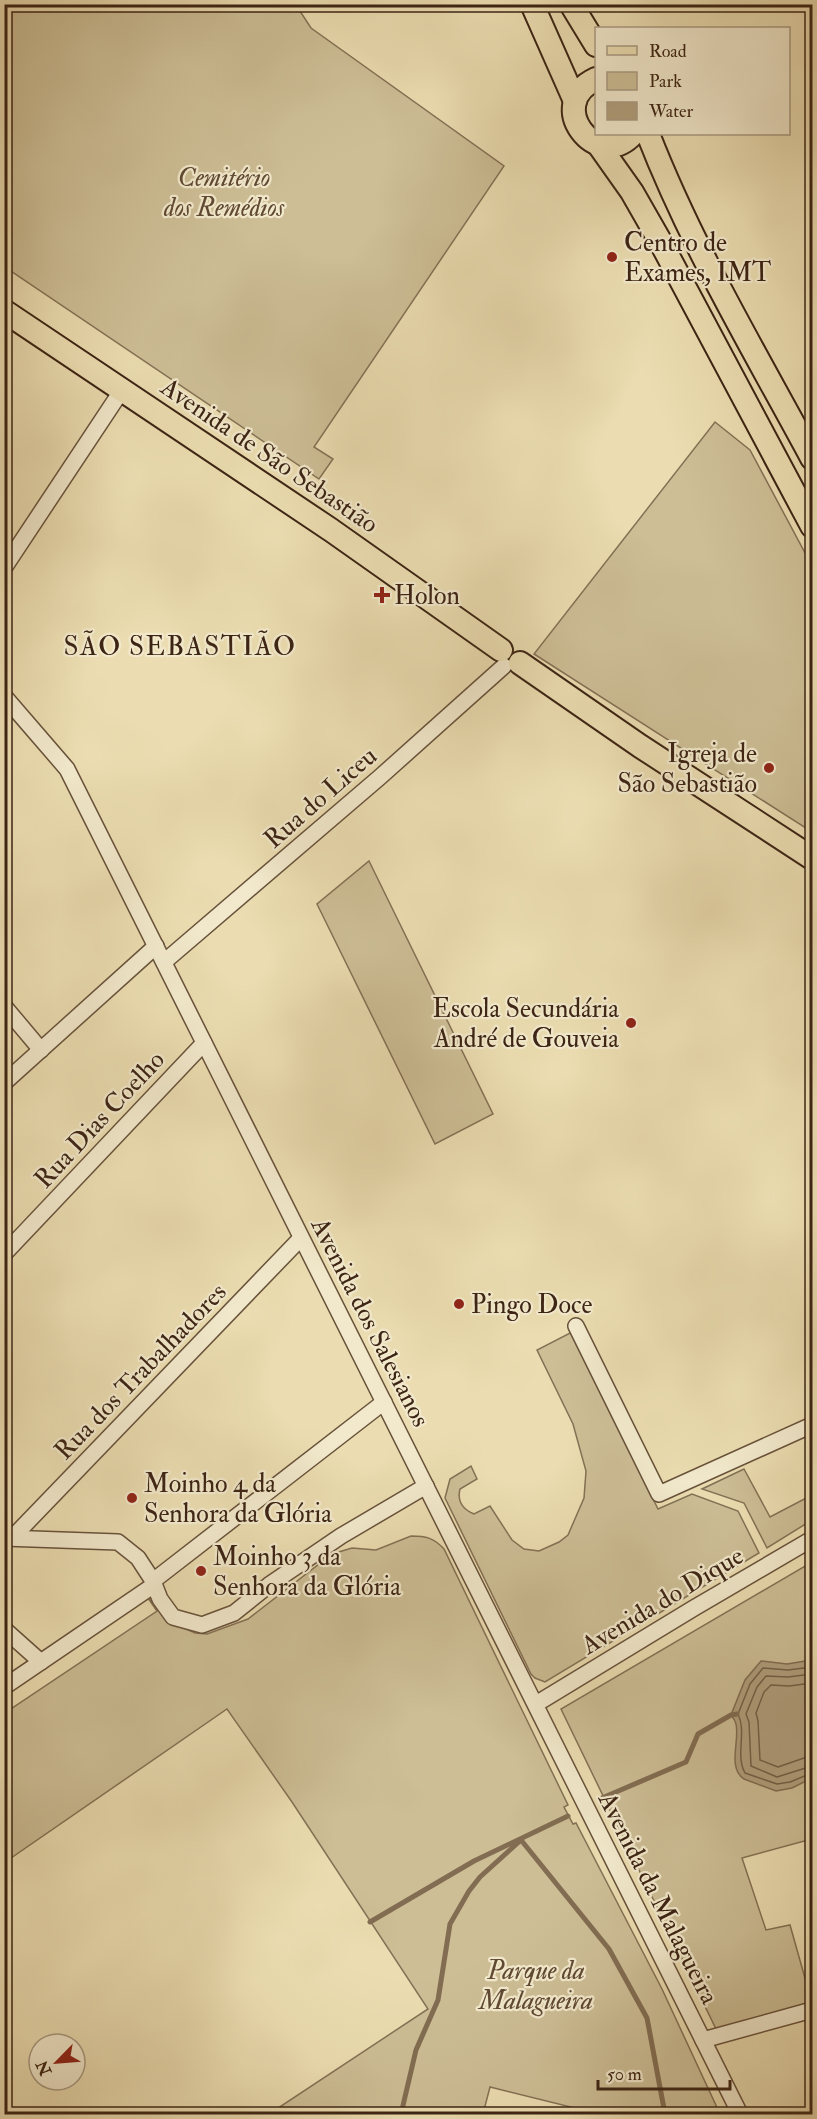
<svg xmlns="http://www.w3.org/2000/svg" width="817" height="2119" font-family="'IM FELL Double Pica',serif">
	<rect width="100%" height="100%" fill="#ebddb1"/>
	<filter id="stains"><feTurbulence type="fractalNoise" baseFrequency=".00333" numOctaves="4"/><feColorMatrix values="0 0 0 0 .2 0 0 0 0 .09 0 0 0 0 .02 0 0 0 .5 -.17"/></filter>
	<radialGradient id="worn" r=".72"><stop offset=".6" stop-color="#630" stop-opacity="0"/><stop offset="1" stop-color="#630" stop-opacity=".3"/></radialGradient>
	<!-- green -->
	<g fill="#cdbe96" stroke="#847155" stroke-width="1.5">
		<polygon points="4,5 296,5 311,28 504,166 314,447 333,459 319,479 5,267"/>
		<polygon points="715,422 750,450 812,566 812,832 534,654"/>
		<polygon points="369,861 493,1114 435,1144 317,904"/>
		<path d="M572 1332 658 1509 692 1494 738 1511 759 1553 545 1682 535 1678 531 1674 445 1498 450 1479 471 1466 477 1479 460 1489C457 1501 462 1509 474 1514L490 1506 512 1540 524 1549 539 1551 559 1542 568 1535 584 1498 586 1471 573 1424 537 1350Z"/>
		<polygon points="744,1469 770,1517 812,1495 812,1520 767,1548 744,1503 702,1489"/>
		<path d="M411 1536C426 1536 434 1538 444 1549L568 1805 564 1807 573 1824 576 1823 662 1989 720 2114H582L583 2110 490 2087 483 2114H269L428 2009 292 1802 227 1709 11 1858 5 1857V1713L157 1611 148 1598 180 1626 195 1633 207 1634 248 1619 332 1554 352 1548 376 1550Z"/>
		<polygon points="812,1562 812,1839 742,1858 766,1930 790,1925 812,2003 717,2031 561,1709"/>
	</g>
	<!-- water -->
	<path fill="#b09e7c" stroke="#826d52" stroke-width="1.5" d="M812 1660V1778L792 1788 776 1791 744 1779C727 1768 740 1740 736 1724 735 1720 733 1718 731 1715L745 1680 761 1661 787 1664Z"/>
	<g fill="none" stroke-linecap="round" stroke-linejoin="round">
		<!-- shore -->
		<g stroke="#766148" stroke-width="1.5">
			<path d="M812 1667 788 1670 763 1668 750 1684 738 1714C747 1732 735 1755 745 1773L777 1784 790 1782 812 1773"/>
			<polyline points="812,1674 788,1677 766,1676 757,1687 746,1714 749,1722 751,1766 777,1777 812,1766"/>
			<polyline points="812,1683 789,1686 771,1685 764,1692 756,1713 758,1721 760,1760 778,1767 804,1758 812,1756"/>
		</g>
		<!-- stream -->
		<g stroke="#826d52" stroke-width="5">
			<polyline points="602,1798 686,1762 698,1734 731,1715 737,1714"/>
			<polyline points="370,1922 474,1861 568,1816"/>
			<polyline points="401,2114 416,2050 438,2000 450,1924 469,1891 480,1877 521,1840 609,1949 647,2018 665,2114"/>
		</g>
		<!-- street casing -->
		<g stroke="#68523b" stroke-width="18">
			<g id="street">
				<polyline points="4,568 122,390"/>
				<polyline points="4,696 67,769 740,2114"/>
				<polyline points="164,962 380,777 504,666"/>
				<polyline points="4,1006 41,1050"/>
				<polyline points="4,1083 156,946"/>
				<polyline points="4,1254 204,1043"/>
				<polyline points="576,1326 659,1494 812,1425"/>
				<polyline points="4,1538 118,1542 138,1558 153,1581 160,1599 173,1617 202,1625 234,1613 269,1585 341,1536 426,1486"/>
				<polyline points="12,1538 301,1238"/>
				<polyline points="153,1581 384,1402"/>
				<polyline points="4,1629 41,1662"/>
				<polyline points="4,1687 154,1585"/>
				<polyline points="536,1704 694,1608 812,1539"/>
				<polyline points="703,2040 812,2010"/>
			</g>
		</g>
		<!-- primary casing -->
		<g stroke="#3c2414" stroke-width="26">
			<g id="primary">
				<polyline points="532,4 575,101"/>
				<polyline points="571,4 596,45"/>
				<path d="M596 79C543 104 597 173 633 134"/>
				<path d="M648 134C692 247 755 352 812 458"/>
				<polyline points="598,144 632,192 660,241 812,526"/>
				<polyline points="4,311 331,530 501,650"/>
				<polyline points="520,663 640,746 812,858"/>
			</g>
		</g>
		<!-- street -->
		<use href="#street" stroke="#f2e9cc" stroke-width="15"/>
		<!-- primary -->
		<use href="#primary" stroke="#ebddb1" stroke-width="22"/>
	</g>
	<!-- markers -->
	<g fill="#8f2418" stroke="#f2e9cc" stroke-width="2">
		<circle cx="612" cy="257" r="6"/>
		<path d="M379 586h6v6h6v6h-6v6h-6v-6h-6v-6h6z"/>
		<circle cx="769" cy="768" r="6"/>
		<circle cx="631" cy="1023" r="6"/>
		<circle cx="459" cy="1304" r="6"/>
		<circle cx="132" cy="1498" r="6"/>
		<circle cx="201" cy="1571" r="6"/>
	</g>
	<g text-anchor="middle" stroke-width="4.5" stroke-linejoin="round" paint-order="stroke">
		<!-- park labels -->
		<g font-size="26" font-style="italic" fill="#604a34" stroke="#f2e9cc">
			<text x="224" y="186">Cemitério<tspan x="224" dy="30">dos Remédios</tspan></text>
			<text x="536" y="1979">Parque da<tspan x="536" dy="30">Malagueira</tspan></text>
		</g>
		<!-- poi labels -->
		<g font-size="26" fill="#3c2414" stroke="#f2e9cc" text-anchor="start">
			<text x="624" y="251">Centro de<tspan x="624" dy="30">Exames, IMT</tspan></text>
			<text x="394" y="604">Holon</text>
			<text x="757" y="762" text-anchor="end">Igreja de<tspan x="757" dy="30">São Sebastião</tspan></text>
			<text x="619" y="1017" text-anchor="end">Escola Secundária<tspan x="619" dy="30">André de Gouveia</tspan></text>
			<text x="471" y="1313">Pingo Doce</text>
			<text x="144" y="1492">Moinho 4 da<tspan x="144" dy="30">Senhora da Glória</tspan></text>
			<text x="213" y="1565">Moinho 3 da<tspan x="213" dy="30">Senhora da Glória</tspan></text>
		</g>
		<!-- street labels -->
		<g font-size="26" fill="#3c2414" stroke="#f2e9cc">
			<text transform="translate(270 455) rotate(34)" y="9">Avenida de São Sebastião</text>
			<text transform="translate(320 797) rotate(-41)" y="9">Rua do Liceu</text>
			<text transform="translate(99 1119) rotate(-47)" y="9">Rua Dias Coelho</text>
			<text transform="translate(371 1322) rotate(63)" y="9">Avenida dos Salesianos</text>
			<text transform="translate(140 1371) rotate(-46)" y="9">Rua dos Trabalhadores</text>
			<text transform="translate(662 1600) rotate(-31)" y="9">Avenida do Dique</text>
			<text transform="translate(659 1898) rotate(63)" y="9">Avenida da Malagueira</text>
		</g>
		<!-- neighbourhood labels -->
		<g font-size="27" letter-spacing="1.5" fill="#3c2414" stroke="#f2e9cc">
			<text x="180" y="655">SÃO SEBASTIÃO</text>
		</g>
	</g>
	<!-- margin -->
	<rect width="817" height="2119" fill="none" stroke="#ebddb1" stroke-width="24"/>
	<rect x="6" y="6" width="805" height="2107" fill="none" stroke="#3c2414" stroke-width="3"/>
	<rect x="12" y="12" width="793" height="2095" fill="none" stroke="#3c2414" stroke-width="1.5"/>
	<!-- legend -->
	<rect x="595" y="27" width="195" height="108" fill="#f2e9cc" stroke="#a99a82" stroke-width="1.5"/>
	<rect x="607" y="46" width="30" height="9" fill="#ebddb1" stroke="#a99a82" stroke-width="1.5"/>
	<text x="649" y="57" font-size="18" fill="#3c2414">Road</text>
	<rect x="607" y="72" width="30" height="18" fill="#cdbe96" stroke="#a99a82" stroke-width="1.5"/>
	<text x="649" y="87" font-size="18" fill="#3c2414">Park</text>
	<rect x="607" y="102" width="30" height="18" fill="#b09e7c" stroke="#a99a82" stroke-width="1.5"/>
	<text x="649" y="117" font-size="18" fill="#3c2414">Water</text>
	<!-- north arrow -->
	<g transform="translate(57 2062) rotate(245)"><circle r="28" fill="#f2e9cc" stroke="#a99a82" stroke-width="1.5"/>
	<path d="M0-4.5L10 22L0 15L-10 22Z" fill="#8f2418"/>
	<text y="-9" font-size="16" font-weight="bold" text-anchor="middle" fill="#3c2414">N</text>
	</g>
	<!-- scale -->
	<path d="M598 2080v9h132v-9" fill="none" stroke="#3c2414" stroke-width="3"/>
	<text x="607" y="2080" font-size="18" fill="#3c2414" stroke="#f2e9cc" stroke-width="4.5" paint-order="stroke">50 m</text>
	<rect width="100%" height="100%" filter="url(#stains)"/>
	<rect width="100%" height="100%" fill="url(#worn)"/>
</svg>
